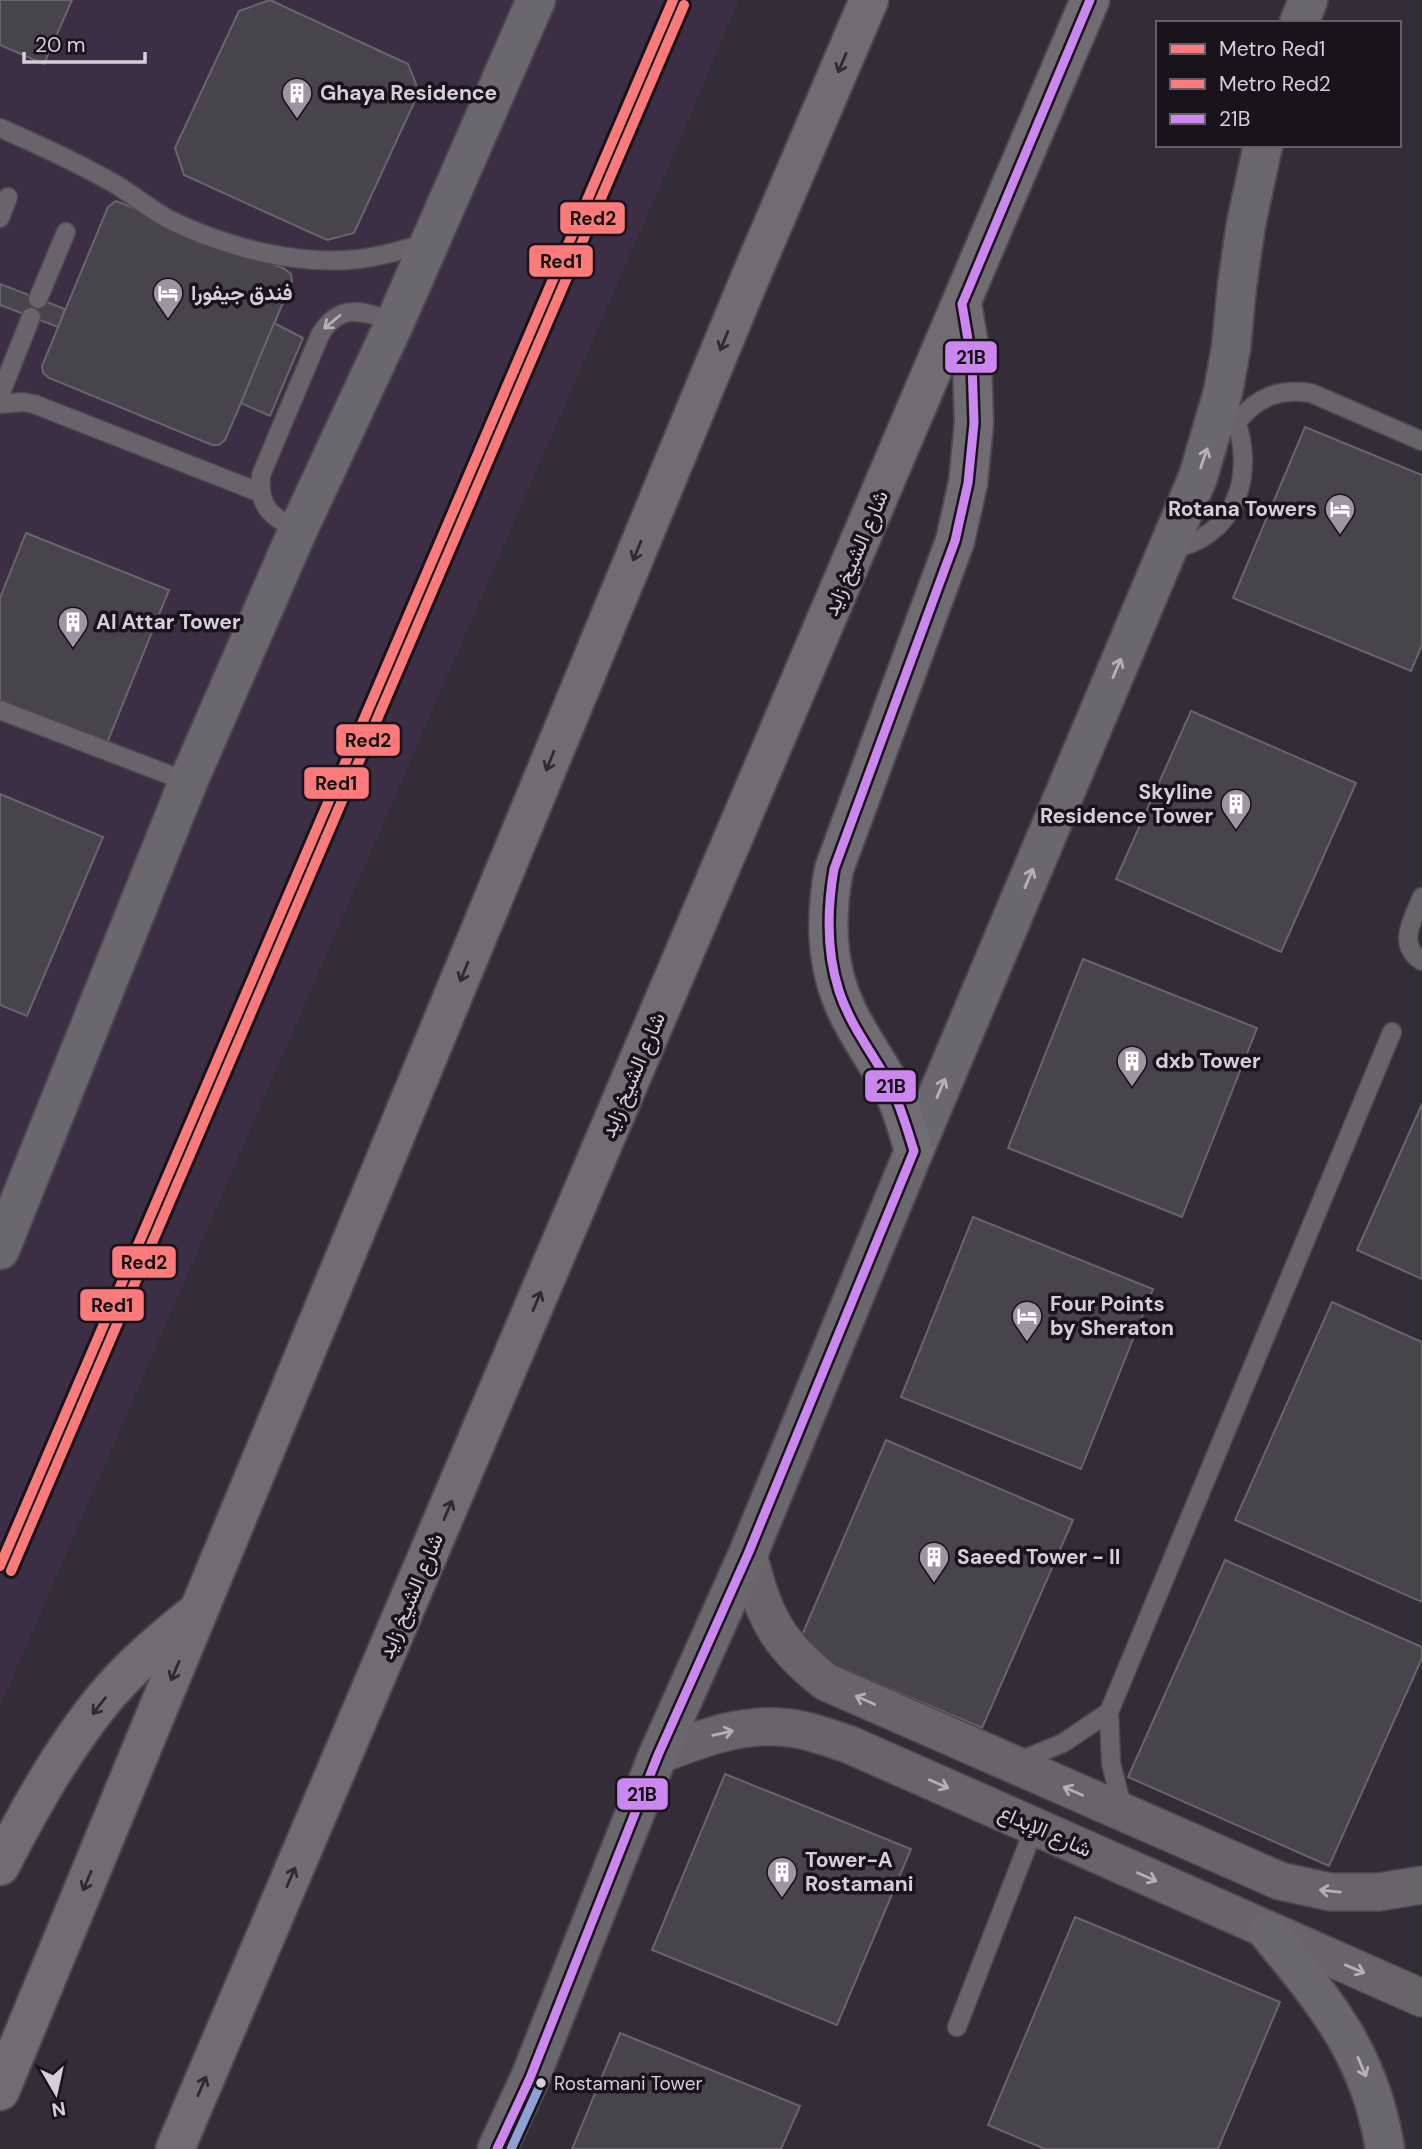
<svg xmlns="http://www.w3.org/2000/svg" width="1422" height="2149" font-family="'DM Sans',Vazirmatn,sans-serif">
	<rect width="100%" height="100%" fill="#332d37"/>
	<!-- built -->
	<polygon fill="#3c2e44" points="0,0 739,0 681,138 0,1707"/>
	<!-- building -->
	<g fill="#47444c" stroke="#68656d" stroke-width="2">
		<polygon points="0,0 72,0 44,64 0,45"/>
		<polygon points="270,0 408,64 414,79 419,92 354,233 327,240 184,175 175,148 239,11"/>
		<polygon points="116,201 285,269 291,274 292,281 241,403 225,440 219,445 212,445 49,378 43,373 42,366 108,207"/>
		<polygon points="0,284 65,309 58,327 0,305"/>
		<polygon points="274,323 303,338 270,416 241,403"/>
		<polygon points="1305,427 1422,475 1422,645 1411,671 1233,598"/>
		<polygon points="26,533 169,590 107,743 0,700 0,598"/>
		<polygon points="1191,711 1356,783 1281,952 1116,879"/>
		<polygon points="0,794 103,837 27,1016 0,1005"/>
		<polygon points="1083,959 1257,1028 1182,1217 1008,1148"/>
		<polygon points="1422,1104 1422,1279 1357,1250"/>
		<polygon points="973,1217 1153,1289 1081,1469 901,1397"/>
		<polygon points="1332,1302 1422,1342 1422,1602 1235,1520"/>
		<polygon points="886,1440 1073,1520 982,1728 796,1649"/>
		<polygon points="1225,1560 1422,1647 1422,1658 1329,1866 1128,1777"/>
		<polygon points="725,1774 911,1849 837,2025 652,1950"/>
		<polygon points="1075,1917 1280,2002 1218,2149 1045,2149 988,2125"/>
		<polygon points="620,2033 800,2106 781,2149 572,2149"/>
	</g>
	<g fill="none" stroke-linecap="round" stroke-linejoin="round">
		<!-- lane casing -->
		<g stroke="#4d4850" stroke-width="21">
			<g id="lane">
				<path d="M0 128C39 145 78 163 115 184 133 195 150 209 168 219 225 247 296 266 359 259 382 256 404 250 426 243"/>
				<polyline points="0,218 8,197"/>
				<polyline points="38,299 66,232"/>
				<polyline points="0,395 31,317"/>
				<polyline points="0,404 23,402 34,404 261,493"/>
				<path d="M1237 422C1257 397 1279 388 1311 393L1422 441"/>
				<path d="M298 530C271 517 258 507 261 475L320 335C340 301 365 312 395 322"/>
				<path d="M1167 550C1236 539 1258 474 1233 413"/>
				<polyline points="0,710 188,782"/>
				<path d="M1422 897C1413 919 1396 945 1422 961"/>
				<polyline points="1017,1762 1063,1743 1109,1712"/>
				<polyline points="1123,1810 1111,1763 1109,1712 1392,1032"/>
				<polyline points="957,2027 1035,1826"/>
			</g>
		</g>
		<!-- street casing -->
		<g stroke="#4d4850" stroke-width="40">
			<g id="street">
				<path d="M748 1554C764 1616 775 1642 826 1682L1280 1881 1330 1892H1379L1422 1885"/>
				<path d="M658 1755C698 1740 737 1724 780 1727 803 1728 826 1737 848 1744L1422 1998"/>
			</g>
		</g>
		<!-- secondary casing -->
		<g stroke="#4d4850" stroke-width="42">
			<g id="secondary">
				<polyline points="1299,23 1308,0"/>
				<polyline points="0,1250 188,782 298,530 395,322 536,0"/>
				<path d="M1267 1931C1326 2003 1370 2054 1385 2149"/>
				<polyline points="497,2149 530,2078 658,1755 748,1554 914,1151 1198,477 1223,392 1231,348 1237,286 1246,224 1263,145"/>
			</g>
		</g>
		<!-- highway casing -->
		<g stroke="#4d4850" stroke-width="42">
			<g id="highway">
				<path d="M914 1151C909 1134 904 1116 897 1099 883 1068 861 1041 847 1011 825 965 825 917 834 869L955 541 968 483 974 423 972 363 962 304"/>
				<path d="M0 1866C30 1808 61 1752 102 1701 130 1667 163 1639 197 1612"/>
				<polyline points="0,2091 750,278 869,0"/>
				<polyline points="175,2149 1090,0"/>
			</g>
		</g>
		<!-- lane -->
		<use href="#lane" stroke="#696469" stroke-width="18"/>
		<!-- street -->
		<use href="#street" stroke="#696469" stroke-width="37"/>
		<!-- secondary -->
		<use href="#secondary" stroke="#6a676d" stroke-width="38"/>
		<!-- highway -->
		<use href="#highway" stroke="#706c72" stroke-width="38"/>
		<!-- bus-1 casing -->
		<g stroke="#19141c" stroke-width="14">
			<path id="bus-1" d="M497 2149 530 2078 658 1755 748 1554 914 1151C907 1129 901 1106 890 1085 873 1054 850 1025 839 991 826 951 827 910 834 869L955 541 968 483 974 423 972 363 962 304 1090 0"/>
		</g>
		<!-- bus-2 casing -->
		<g stroke="#19141c" stroke-width="14">
			<polyline id="bus-2" points="511,2149 541,2083"/>
		</g>
		<!-- bus-1 -->
		<use href="#bus-1" stroke="#cb86ef" stroke-width="9"/>
		<!-- bus-2 -->
		<use href="#bus-2" stroke="#8ea0d6" stroke-width="9"/>
		<!-- metro-1 casing -->
		<g stroke="#19141c" stroke-width="16">
			<polyline id="metro-1" points="0,1566 673,0"/>
		</g>
		<!-- metro-2 casing -->
		<g stroke="#19141c" stroke-width="16">
			<polyline id="metro-2" points="11,1571 684,5"/>
		</g>
		<!-- metro-1 -->
		<use href="#metro-1" stroke="#fc7a7a" stroke-width="10"/>
		<!-- metro-2 -->
		<use href="#metro-2" stroke="#fc7a7a" stroke-width="10"/>
	</g>
	<!-- one-way arrows -->
	<defs><path id="oneway-shaft" d="M-6 0H5M1.5-3L5.5 0L1.5 3" fill="none" stroke-width="1.6" stroke-linecap="round" stroke-linejoin="round" transform="scale(1.75)"/></defs>
	<g stroke="#2f2a32">
		<use href="#oneway-shaft" transform="translate(842 63) rotate(113)"/>
		<use href="#oneway-shaft" transform="translate(724 341) rotate(112)"/>
		<use href="#oneway-shaft" transform="translate(637 551) rotate(112)"/>
		<use href="#oneway-shaft" transform="translate(550 761) rotate(112)"/>
		<use href="#oneway-shaft" transform="translate(464 972) rotate(112)"/>
		<use href="#oneway-shaft" transform="translate(537 1301) rotate(-67)"/>
		<use href="#oneway-shaft" transform="translate(448 1510) rotate(-67)"/>
		<use href="#oneway-shaft" transform="translate(175 1671) rotate(113)"/>
		<use href="#oneway-shaft" transform="translate(99 1706) rotate(128)"/>
		<use href="#oneway-shaft" transform="translate(291 1877) rotate(-67)"/>
		<use href="#oneway-shaft" transform="translate(87 1881) rotate(113)"/>
		<use href="#oneway-shaft" transform="translate(202 2086) rotate(-67)"/>
	</g>
	<g stroke="#b5afb9">
		<use href="#oneway-shaft" transform="translate(332 322) rotate(140)"/>
		<use href="#oneway-shaft" transform="translate(865 1700) rotate(-156)"/>
		<use href="#oneway-shaft" transform="translate(723 1733) rotate(-13)"/>
		<use href="#oneway-shaft" transform="translate(939 1784) rotate(24)"/>
		<use href="#oneway-shaft" transform="translate(1073 1791) rotate(-156)"/>
		<use href="#oneway-shaft" transform="translate(1147 1877) rotate(24)"/>
		<use href="#oneway-shaft" transform="translate(1330 1891) rotate(-174)"/>
		<use href="#oneway-shaft" transform="translate(1355 1969) rotate(23)"/>
	</g>
	<g stroke="#b6b0ba">
		<use href="#oneway-shaft" transform="translate(1204 458) rotate(-71)"/>
		<use href="#oneway-shaft" transform="translate(1117 668) rotate(-67)"/>
		<use href="#oneway-shaft" transform="translate(1029 878) rotate(-67)"/>
		<use href="#oneway-shaft" transform="translate(941 1088) rotate(-67)"/>
		<use href="#oneway-shaft" transform="translate(1362 2067) rotate(67)"/>
	</g>
	<!-- icons -->
	<defs>
		<g id="building-pin" transform="scale(1.575)"><path d="M0 17L-7.5 6A9.5 9.5 0 1 1 7.5 6Z" fill="#9d96a2" stroke="#19141c"/><path d="M-4-6H4V6H1V3H-1V6H-4ZM-2.5-4.3h1.7v1.8h-1.7ZM.8-4.3h1.7v1.8H.8ZM-2.5-1h1.7V.8h-1.7ZM.8-1h1.7V.8H.8Z" fill="#fff"/></g>
		<g id="hotel-pin" transform="scale(1.575)"><path d="M0 17L-7.5 6A9.5 9.5 0 1 1 7.5 6Z" fill="#9d96a2" stroke="#19141c"/><path d="M-6-4.5h1.5V1H6V5H4.5V3h-9V5H-6ZM-4 0a1.8 1.8 0 1 1 3.6 0ZM.5 0V-2.5h3Q6-2.5 6 0Z" fill="#fff"/></g>
	</defs>
	<g fill-rule="evenodd">
		<use href="#building-pin" x="297" y="93"/>
		<use href="#hotel-pin" x="168" y="293"/>
		<use href="#hotel-pin" x="1340" y="509"/>
		<use href="#building-pin" x="73" y="622"/>
		<use href="#building-pin" x="1236" y="804"/>
		<use href="#building-pin" x="1132" y="1061"/>
		<use href="#hotel-pin" x="1027" y="1316"/>
		<use href="#building-pin" x="934" y="1557"/>
		<use href="#building-pin" x="782" y="1872"/>
	</g>
	<!-- markers -->
	<circle fill="#d6cfdb" stroke="#19141c" stroke-width="2.5" cx="541" cy="2083" r="6"/>
	<g text-anchor="middle" stroke-width="7" stroke-linejoin="round" paint-order="stroke">
		<!-- bus labels -->
		<g font-size="19" fill="#d6cfdb" stroke="#19141c" text-anchor="start">
			<text x="554" y="2090">Rostamani Tower</text>
		</g>
		<!-- poi labels -->
		<g font-size="21" font-weight="bold" fill="#d6cfdb" stroke="#19141c" text-anchor="start">
			<text x="320" y="100">Ghaya Residence</text>
			<text x="191" y="300">فندق جيفورا</text>
			<text x="1317" y="516" text-anchor="end">Rotana Towers</text>
			<text x="96" y="629">Al Attar Tower</text>
			<text x="1213" y="799" text-anchor="end">Skyline<tspan x="1213" dy="24">Residence Tower</tspan></text>
			<text x="1155" y="1068">dxb Tower</text>
			<text x="1050" y="1311">Four Points<tspan x="1050" dy="24">by Sheraton</tspan></text>
			<text x="957" y="1564">Saeed Tower - II</text>
			<text x="805" y="1867">Tower-A<tspan x="805" dy="24">Rostamani</tspan></text>
		</g>
		<!-- street labels -->
		<g font-size="21" fill="#d6cfdb" stroke="#19141c">
			<text transform="translate(856 553) rotate(-67)" y="7">شارع الشيخ زايد</text>
			<text transform="translate(633 1075) rotate(-67)" y="7">شارع الشيخ زايد</text>
			<text transform="translate(411 1596) rotate(-67)" y="7">شارع الشيخ زايد</text>
			<text transform="translate(1045 1831) rotate(24)" y="7">شارع الإبداع</text>
		</g>
	</g>
	<g stroke="#19141c" stroke-width="2.5">
		<rect x="559" y="201" width="67" height="34" rx="7" fill="#fc7a7a"/>
		<rect x="528" y="244" width="66" height="34" rx="7" fill="#fc7a7a"/>
		<rect x="944" y="340" width="54" height="34" rx="7" fill="#cb86ef"/>
		<rect x="335" y="723" width="66" height="34" rx="7" fill="#fc7a7a"/>
		<rect x="303" y="766" width="67" height="34" rx="7" fill="#fc7a7a"/>
		<rect x="864" y="1069" width="53" height="34" rx="7" fill="#cb86ef"/>
		<rect x="111" y="1245" width="66" height="34" rx="7" fill="#fc7a7a"/>
		<rect x="79" y="1288" width="66" height="34" rx="7" fill="#fc7a7a"/>
		<rect x="616" y="1777" width="53" height="34" rx="7" fill="#cb86ef"/>
	</g>
	<g font-size="19" text-anchor="middle" font-weight="bold" fill="#111">
		<text x="593" y="225">Red2</text>
		<text x="561" y="268">Red1</text>
		<text x="971" y="364">21B</text>
		<text x="368" y="747">Red2</text>
		<text x="336" y="790">Red1</text>
		<text x="891" y="1093">21B</text>
		<text x="144" y="1269">Red2</text>
		<text x="112" y="1312">Red1</text>
		<text x="642" y="1801">21B</text>
	</g>
	<!-- legend -->
	<rect x="1156" y="21" width="245" height="126" fill="#19141c" stroke="#655f68" stroke-width="2"/>
	<rect x="1170" y="44" width="35" height="10" fill="#fc7a7a" stroke="#655f68" stroke-width="2"/>
	<text x="1219" y="56" font-size="21" fill="#d6cfdb">Metro Red1</text>
	<rect x="1170" y="79" width="35" height="10" fill="#fc7a7a" stroke="#655f68" stroke-width="2"/>
	<text x="1219" y="91" font-size="21" fill="#d6cfdb">Metro Red2</text>
	<rect x="1170" y="114" width="35" height="10" fill="#cb86ef" stroke="#655f68" stroke-width="2"/>
	<text x="1219" y="126" font-size="21" fill="#d6cfdb">21B</text>
	<!-- north arrow -->
	<g transform="translate(56 2093) rotate(171)" stroke="#19141c" stroke-width="5" paint-order="stroke">
	<path d="M0-5L12 26L0 18L-12 26Z" fill="#d6cfdb"/>
	<text y="-10" font-size="19" font-weight="bold" text-anchor="middle" fill="#d6cfdb">N</text>
	</g>
	<!-- scale -->
	<path d="M24 52v10h121v-10" fill="none" stroke="#d6cfdb" stroke-width="3.5"/>
	<text x="35" y="52" font-size="21" fill="#d6cfdb" stroke="#19141c" stroke-width="5" paint-order="stroke">20 m</text>
</svg>
